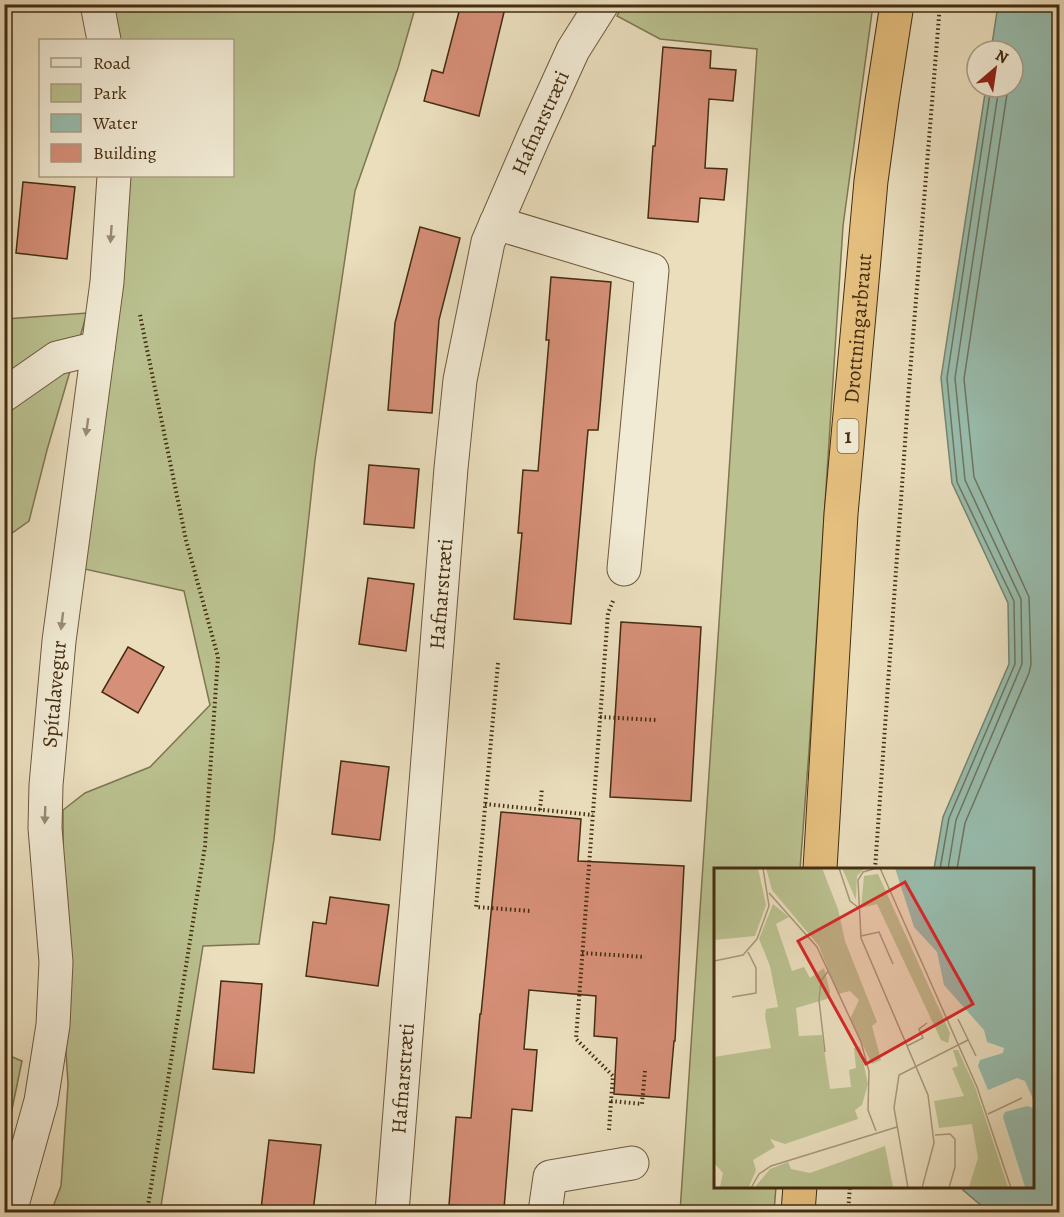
<svg xmlns="http://www.w3.org/2000/svg" width="1064" height="1217" font-family="Alegreya,serif">
	<rect width="100%" height="100%" fill="#eadebd"/>
	<filter id="stains"><feTurbulence type="fractalNoise" baseFrequency=".00333" numOctaves="4"/><feColorMatrix values="0 0 0 0 .2 0 0 0 0 .09 0 0 0 0 .02 0 0 0 .5 -.17"/></filter>
	<radialGradient id="worn" r=".72"><stop offset=".6" stop-color="#630" stop-opacity="0"/><stop offset="1" stop-color="#630" stop-opacity=".3"/></radialGradient>
	<!-- green -->
	<g fill="#bac08f" stroke="#7f7650" stroke-width="1.5">
		<polygon points="112,5 416,5 398,68 355,191 315,460 274,839 259,944 203,946 160,1212 51,1212 61,1186 68,1084 64,1022 63,810 85,793 150,767 210,705 184,591 80,568 128,176 232,176 232,40 117,40"/>
		<polygon points="623,5 873,5 843,226 809,751 800,869 716,869 716,1186 776,1186 774,1212 680,1212 757,49 660,39 617,16"/>
		<polygon points="87,313 47,450 29,521 5,538 5,319"/>
		<polygon points="5,1054 22,1061 5,1143"/>
	</g>
	<!-- water -->
	<polygon fill="#98bcad" stroke="#76836e" stroke-width="1.5" points="998,5 1059,5 1059,1212 989,1212 963,1190 962,1186 1032,1186 1032,869 934,869 943,817 1009,664 1008,603 952,483 941,378 986,87 1013,87 1013,51 991,51"/>
	<g fill="none" stroke-linecap="round" stroke-linejoin="round">
		<!-- shore -->
		<g stroke="#6e745e" stroke-width="1.5">
			<polyline points="940,869 949,818 1015,664 1014,601 957,482 947,378 991,87"/>
			<polyline points="948,869 956,820 1022,664 1021,599 965,480 955,378 999,87"/>
			<polyline points="957,869 965,823 1029,673 1031,664 1029,597 974,477 964,379 1008,87"/>
		</g>
	</g>
	<!-- building -->
	<g fill="#d68f78" stroke="#442d10" stroke-width="1.5">
		<polygon points="461,4 506,4 479,116 424,101 432,70 443,73"/>
		<polygon points="663,47 711,51 710,68 736,70 733,101 709,99 705,168 727,169 724,200 700,198 698,222 648,218 653,146 655,146"/>
		<polygon points="23,182 75,187 67,259 16,253"/>
		<polygon points="420,227 460,238 439,320 432,413 388,410 395,323"/>
		<polygon points="551,277 611,282 598,430 588,430 571,624 514,619 522,533 518,533 523,470 538,471 549,340 546,340"/>
		<polygon points="369,465 419,469 414,528 364,524"/>
		<polygon points="368,578 414,584 406,651 359,644"/>
		<polygon points="621,622 701,627 691,801 610,797"/>
		<polygon points="128,647 164,667 138,713 102,692"/>
		<polygon points="341,761 389,767 380,840 332,834"/>
		<polygon points="501,812 581,819 578,861 684,866 675,1041 674,1041 669,1098 614,1094 617,1038 594,1036 596,996 529,990 524,1049 537,1050 532,1111 512,1109 504,1209 449,1205 456,1117 471,1118 480,1014 481,1014"/>
		<polygon points="330,897 389,905 378,986 306,976 313,922 326,924"/>
		<polygon points="221,981 262,984 254,1073 213,1069"/>
		<polygon points="269,1140 321,1145 313,1212 290,1212 261,1209"/>
	</g>
	<g fill="none" stroke-linecap="round" stroke-linejoin="round">
		<!-- minor casing -->
		<g stroke="#6e593b" stroke-width="35">
			<g id="minor">
				<polyline points="97,4 104,40"/>
				<polyline points="496,223 652,270 624,569"/>
				<polyline points="4,395 57,358 98,348"/>
				<path id="s1" d="M10 1212 41 1101 53 1025 56 962 45 828 46 785 59 641 107 282 114 176"/>
				<path id="s2" d="M392 1212 451 468 460 380 488 242 533 138 573 50 602 4"/>
				<polyline points="545,1212 550,1177 632,1163"/>
			</g>
		</g>
		<!-- highway casing -->
		<g stroke="#442d10" stroke-width="35">
			<g id="highway">
				<path id="s3" d="M820 869 841 514 871 181 882 101 897 4"/>
				<polyline points="798,1212 800,1186"/>
			</g>
		</g>
		<!-- path -->
		<g stroke="#442d10" stroke-width="4" stroke-dasharray="1.5 3" stroke-linecap="butt">
			<polyline points="140,315 186,540 218,657 205,846 147,1212"/>
			<polyline points="613,601 608,613 576,1039 613,1076 611,1101 642,1104 645,1071"/>
			<polyline points="498,663 476,907 531,911"/>
			<polyline points="600,717 656,720"/>
			<polyline points="485,804 593,815"/>
			<polyline points="540,810 542,788"/>
			<polyline points="875,869 909,386 940,4"/>
			<polyline points="582,953 645,957"/>
			<polyline points="609,1130 611,1101"/>
			<polyline points="848,1212 850,1186"/>
		</g>
		<!-- minor -->
		<use href="#minor" stroke="#f1ead4" stroke-width="33"/>
		<!-- highway -->
		<use href="#highway" stroke="#e5bf7e" stroke-width="33"/>
	</g>
	<!-- one-way arrows -->
	<defs><path id="oneway-solid" d="M-6-.8H1V-3.2L6.5 0L1 3.2V.8H-6Z" transform="scale(1.5)"/></defs>
	<g fill="#9a8c72">
		<use href="#oneway-solid" transform="translate(111 234) rotate(94)"/>
		<use href="#oneway-solid" transform="translate(87 427) rotate(98)"/>
		<use href="#oneway-solid" transform="translate(62 621) rotate(97)"/>
		<use href="#oneway-solid" transform="translate(45 815) rotate(92)"/>
	</g>
	<g text-anchor="middle" stroke-width="6" stroke-linejoin="round" paint-order="stroke">
		<!-- shield labels -->
		<rect fill="#f1ead4" stroke="#78664b" stroke-width="1.5" x="837.5" y="419" width="21" height="34" rx="4.5"/>
		<g font-size="20" font-weight="bold" fill="#442d10">
			<text x="848" y="443">1</text>
		</g>
		<!-- street labels -->
		<g font-size="21" fill="#442d10" stroke="#f1ead4">
			<text dy="7" stroke="none"><textPath href="#s2" startOffset="1106">Hafnarstræti</textPath></text>
			<text dy="7" stroke="none"><textPath href="#s3" startOffset="542">Drottningarbraut</textPath></text>
			<text dy="7" stroke="none"><textPath href="#s2" startOffset="620">Hafnarstræti</textPath></text>
			<text dy="7" stroke="none"><textPath href="#s1" startOffset="524">Spítalavegur</textPath></text>
			<text dy="7" stroke="none"><textPath href="#s2" startOffset="134">Hafnarstræti</textPath></text>
		</g>
	</g>
	<!-- overview -->
	<g transform="translate(714 868)">
		<rect width="320" height="320" fill="#eadebd"/>
		<path d="M0 0H44L52 37 41 68 0 72ZM52 0H108L124 41 131 73 163 154 158 158 167 192 158 196 136 151 145 132 136 123 124 126 105 78 58 22ZM128 0H151L143 8 142 32ZM164 6 236 165 234 175 227 172 163 36 147 40 150 8ZM59 36 75 49 62 56 78 103 90 99 96 110 110 100 116 124 113 131 82 140 85 168 108 167 116 221 137 219 135 202 142 200 140 180 146 179 154 216 148 237 141 242 144 251 71 276 56 271 61 279 39 292 42 302 35 319H6L9 305 0 295V189L57 180 51 148 52 141 64 139 56 98 45 71ZM239 182H244L261 219 294 319H255L264 290 258 256 225 260 220 233 250 228 238 200 244 198ZM171 278 179 319 40 320 56 301 74 294 77 301 96 305Z" fill="#bac08f"/>
		<path d="M181 0H319V231L311 213 303 210 274 222 264 198 266 192 289 185 290 180 273 174 270 162 230 117 223 84 200 59ZM313 238 319 240V319H311L289 249 291 244Z" fill="#98bcad"/>
		<path fill="none" stroke="#a89778" stroke-width="1.5" d="M125 0 136 33 145 40M163 0 149 4 144 12 147 70 214 227 220 275 208 320M166 0 263 219 297 320M55 25 103 79 147 174 155 203 154 242 162 263M147 68 165 64 179 96M0 93 29 87 43 71 55 38 49 0M18 129 42 125V100L34 84M244 151 262 188M193 178 209 170 205 161 213 155M111 184 105 132 107 113 114 103M274 246 308 230M221 267 236 266 241 271V299L235 320M37 320 45 306 57 298 183 259M194 320 180 240 185 207 254 172"/>
		<path fill="#d62828" fill-opacity="0.15" stroke="#d62828" stroke-width="3" d="M191 14 259 136 152 196 84 73Z"/>
		<rect width="320" height="320" fill="none" stroke="#442d10" stroke-width="3"/>
	</g>
	<!-- margin -->
	<rect width="1064" height="1217" fill="none" stroke="#eadebd" stroke-width="24"/>
	<rect x="6" y="6" width="1052" height="1205" fill="none" stroke="#442d10" stroke-width="3"/>
	<rect x="12" y="12" width="1040" height="1193" fill="none" stroke="#442d10" stroke-width="1.5"/>
	<!-- legend -->
	<rect x="39" y="39" width="195" height="138" fill="#f1ead4" stroke="#ac9e86" stroke-width="1.5"/>
	<rect x="51" y="58" width="30" height="9" fill="#f1ead4" stroke="#ac9e86" stroke-width="1.5"/>
	<text x="93" y="69" font-size="18" fill="#442d10">Road</text>
	<rect x="51" y="84" width="30" height="18" fill="#bac08f" stroke="#ac9e86" stroke-width="1.5"/>
	<text x="93" y="99" font-size="18" fill="#442d10">Park</text>
	<rect x="51" y="114" width="30" height="18" fill="#98bcad" stroke="#ac9e86" stroke-width="1.5"/>
	<text x="93" y="129" font-size="18" fill="#442d10">Water</text>
	<rect x="51" y="144" width="30" height="18" fill="#d68f78" stroke="#ac9e86" stroke-width="1.5"/>
	<text x="93" y="159" font-size="18" fill="#442d10">Building</text>
	<!-- north arrow -->
	<g transform="translate(995 69) rotate(29)"><circle r="28" fill="#f1ead4" stroke="#ac9e86" stroke-width="1.5"/>
	<path d="M0-4.5L10 22L0 15L-10 22Z" fill="#8f2418"/>
	<text y="-9" font-size="16" font-weight="bold" text-anchor="middle" fill="#442d10">N</text>
	</g>
	<rect width="100%" height="100%" filter="url(#stains)"/>
	<rect width="100%" height="100%" fill="url(#worn)"/>
</svg>
